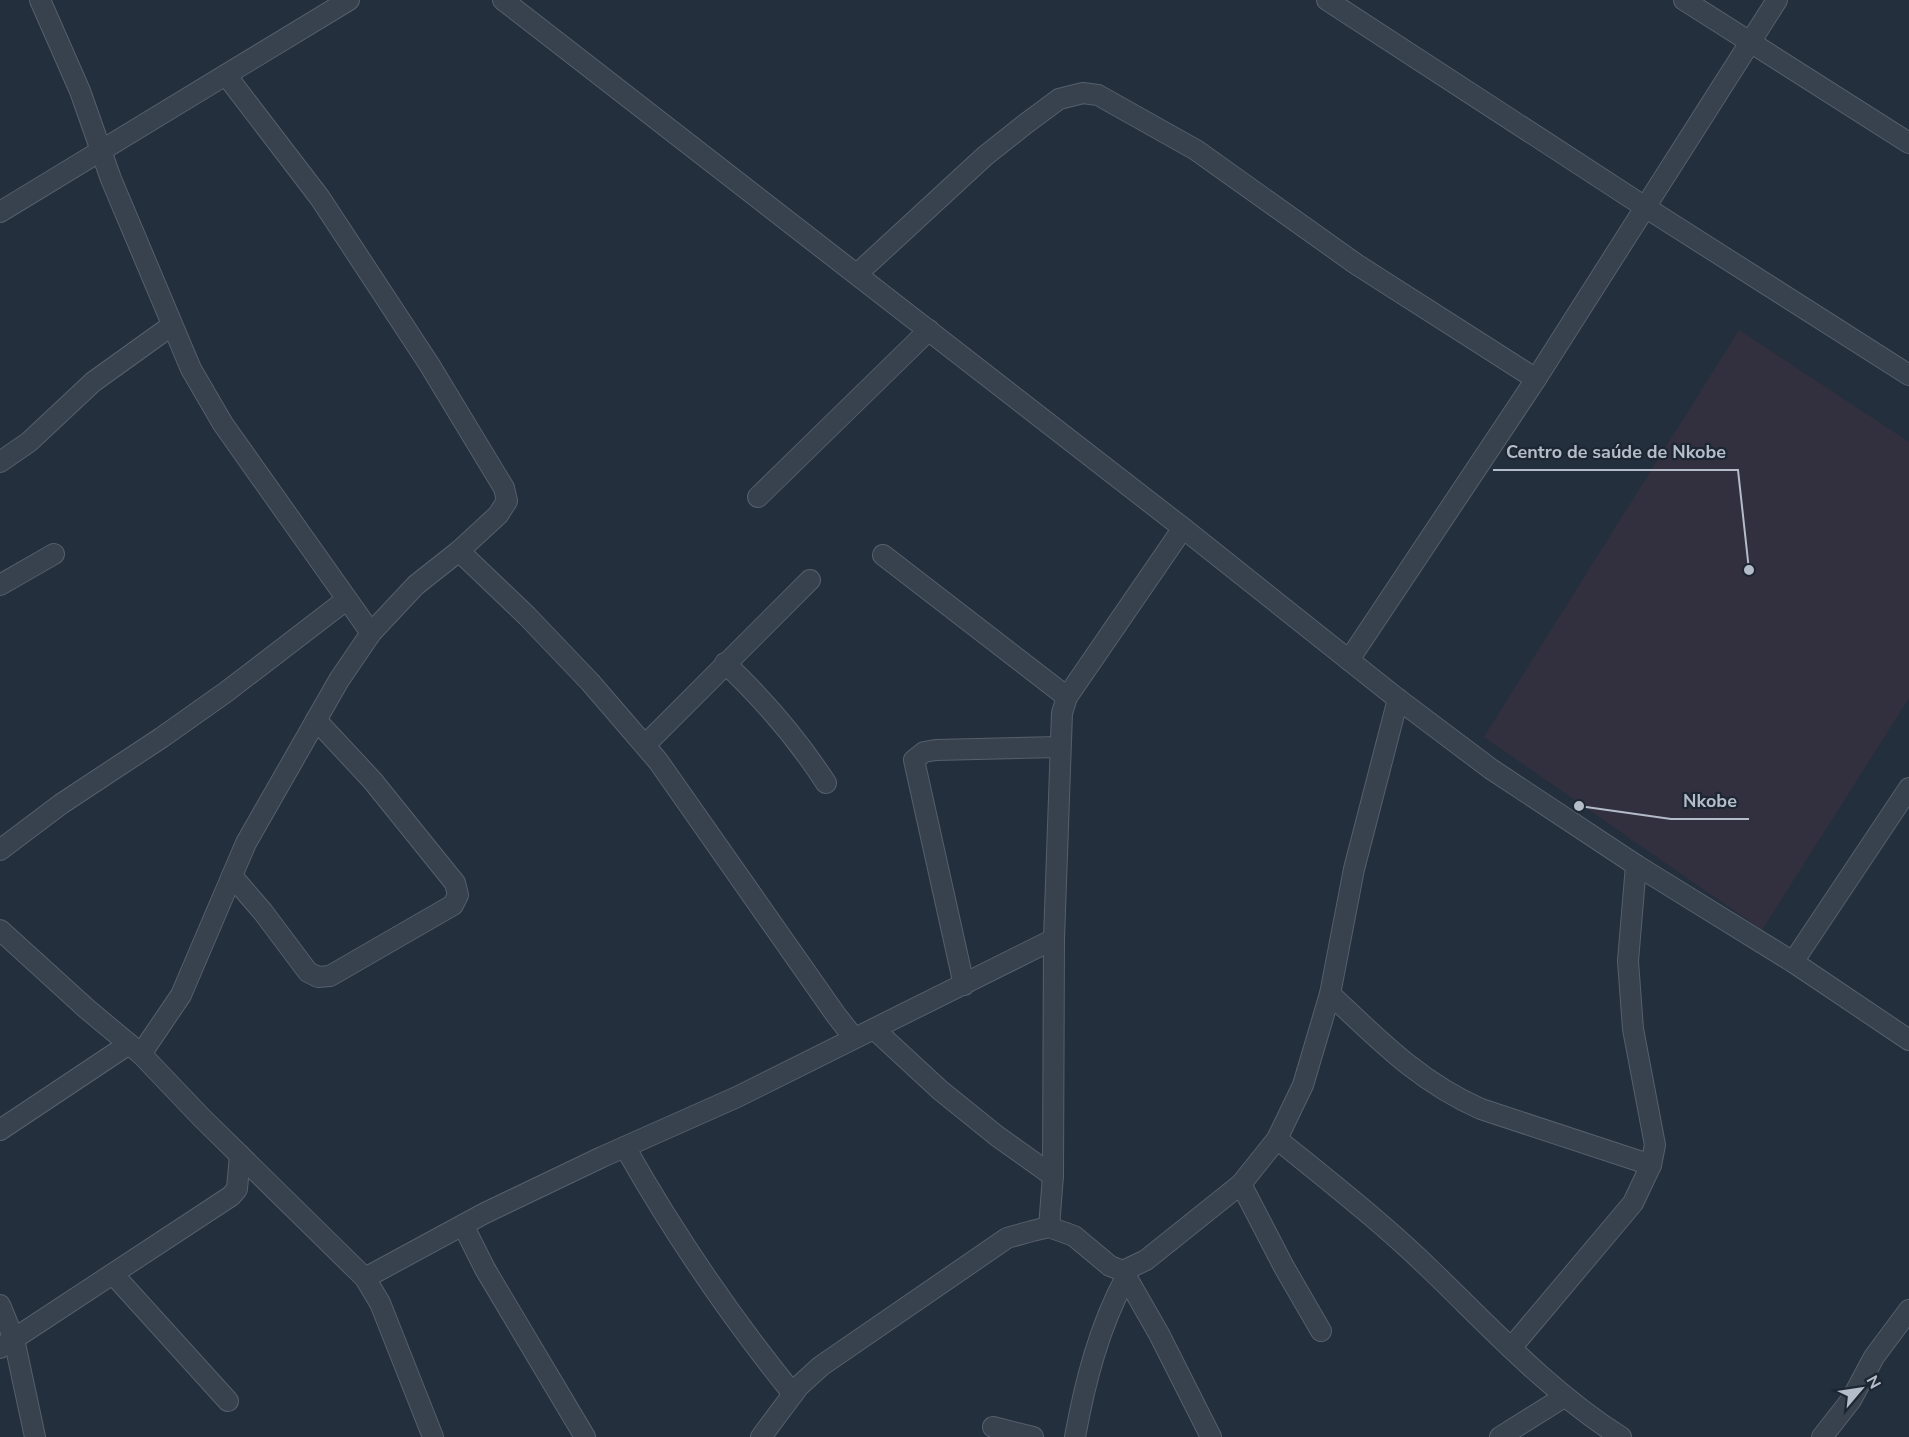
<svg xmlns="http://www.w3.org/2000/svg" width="1909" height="1437" font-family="'Nunito Sans',sans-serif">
	<rect width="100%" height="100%" fill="#242f3e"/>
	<!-- medical -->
	<polygon fill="#32303f" points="1739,330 1909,442 1909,698 1762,930 1484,737"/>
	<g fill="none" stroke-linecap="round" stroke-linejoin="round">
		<!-- minor casing -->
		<g stroke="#565f6c" stroke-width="22">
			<g id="minor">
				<polyline points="40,0 80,91 111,179 191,369 223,424 371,633"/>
				<polyline points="503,0 1183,528 1398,699 1491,769 1636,865 1793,962 1909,1040"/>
				<polyline points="1327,0 1645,207 1909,375"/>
				<polyline points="1684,0 1909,143"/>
				<polyline points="0,212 349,0"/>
				<polyline points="857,274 985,156 1024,125 1059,99 1083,93 1098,95 1196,150 1356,264 1536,379"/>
				<polyline points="0,462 29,442 93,382 171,326"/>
				<polyline points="758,497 929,330"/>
				<polyline points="459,551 527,616 590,682 658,761 836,1015 854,1038"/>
				<polyline points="883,555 1067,697"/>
				<polyline points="0,585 54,554"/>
				<polyline points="1349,660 1536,379 1777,0"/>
				<path d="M725 663C764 700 797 738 826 783"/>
				<polyline points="645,745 810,580"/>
				<polyline points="0,850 61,804 161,738 226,692 346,600"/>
				<polyline points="232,876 263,912 308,972 318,977 330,976 453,905 458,895 455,883 372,780 316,720"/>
				<polyline points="0,930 87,1009 141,1054 202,1118 365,1278 380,1303 433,1437"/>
				<polyline points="1793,962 1909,788"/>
				<polyline points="964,985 914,760 924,752 936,750 1059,747"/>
				<path d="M1330 994C1378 1039 1419 1082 1481 1109L1651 1165"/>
				<polyline points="874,1029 940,1090 997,1136 1053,1176"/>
				<polyline points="141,1054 181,995 246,843 339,680 371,633 416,585 459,551 498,515 507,501 504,488 429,364 320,198 226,75"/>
				<polyline points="0,1130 129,1044"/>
				<path d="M1277 1139C1330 1182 1384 1224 1433 1272 1493 1330 1550 1392 1621 1437"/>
				<path d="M625 1147C674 1234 730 1316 793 1394"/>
				<polyline points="1241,1184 1284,1267 1321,1331"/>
				<polyline points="463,1225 485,1269 585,1437"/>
				<polyline points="1049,1227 1053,1176 1054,939 1062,713 1067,697 1183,528"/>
				<polyline points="1123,1271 1159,1334 1211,1437"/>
				<polyline points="113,1274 228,1401"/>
				<polyline points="365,1278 485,1213 602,1157 737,1097 1054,939"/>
				<polyline points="0,1305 14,1339 35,1437"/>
				<polyline points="0,1348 231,1196 237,1189 240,1155"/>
				<polyline points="1511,1348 1633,1203 1651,1165 1655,1145 1633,1029 1628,961 1636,865"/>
				<polyline points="993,1427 1033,1437"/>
				<polyline points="761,1437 799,1386 821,1366 1007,1238 1032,1231 1049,1227 1074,1236 1110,1266 1123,1271 1146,1260 1241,1184 1277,1139 1303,1085 1330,994 1354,869 1398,699"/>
				<path d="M1075 1437C1085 1382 1099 1327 1126 1277"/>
				<polyline points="1500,1437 1564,1397"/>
				<polyline points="1822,1437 1851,1400 1874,1357 1909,1310"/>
			</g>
		</g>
		<!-- minor -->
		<use href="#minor" stroke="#38414e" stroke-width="20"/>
	</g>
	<!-- callouts -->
	<path fill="none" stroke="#b4bcc9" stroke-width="2" d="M1749 570L1738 470H1493M1579 806L1671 819H1749"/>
	<g fill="#b4bcc9" stroke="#1d2633" stroke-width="2">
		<circle cx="1749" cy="570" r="6"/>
		<circle cx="1579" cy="806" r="6"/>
	</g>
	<g font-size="18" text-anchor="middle" font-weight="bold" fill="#b4bcc9" stroke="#1d2633" stroke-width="4.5" stroke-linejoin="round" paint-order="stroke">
		<text x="1616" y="458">Centro de saúde de Nkobe</text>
		<text x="1710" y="807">Nkobe</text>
	</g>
	<!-- north arrow -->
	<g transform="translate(1861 1389) rotate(61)" stroke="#1d2633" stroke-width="4.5" paint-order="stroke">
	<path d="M0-4.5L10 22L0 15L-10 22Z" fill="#b4bcc9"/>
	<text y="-9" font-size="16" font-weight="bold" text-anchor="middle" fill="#b4bcc9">N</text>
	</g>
</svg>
